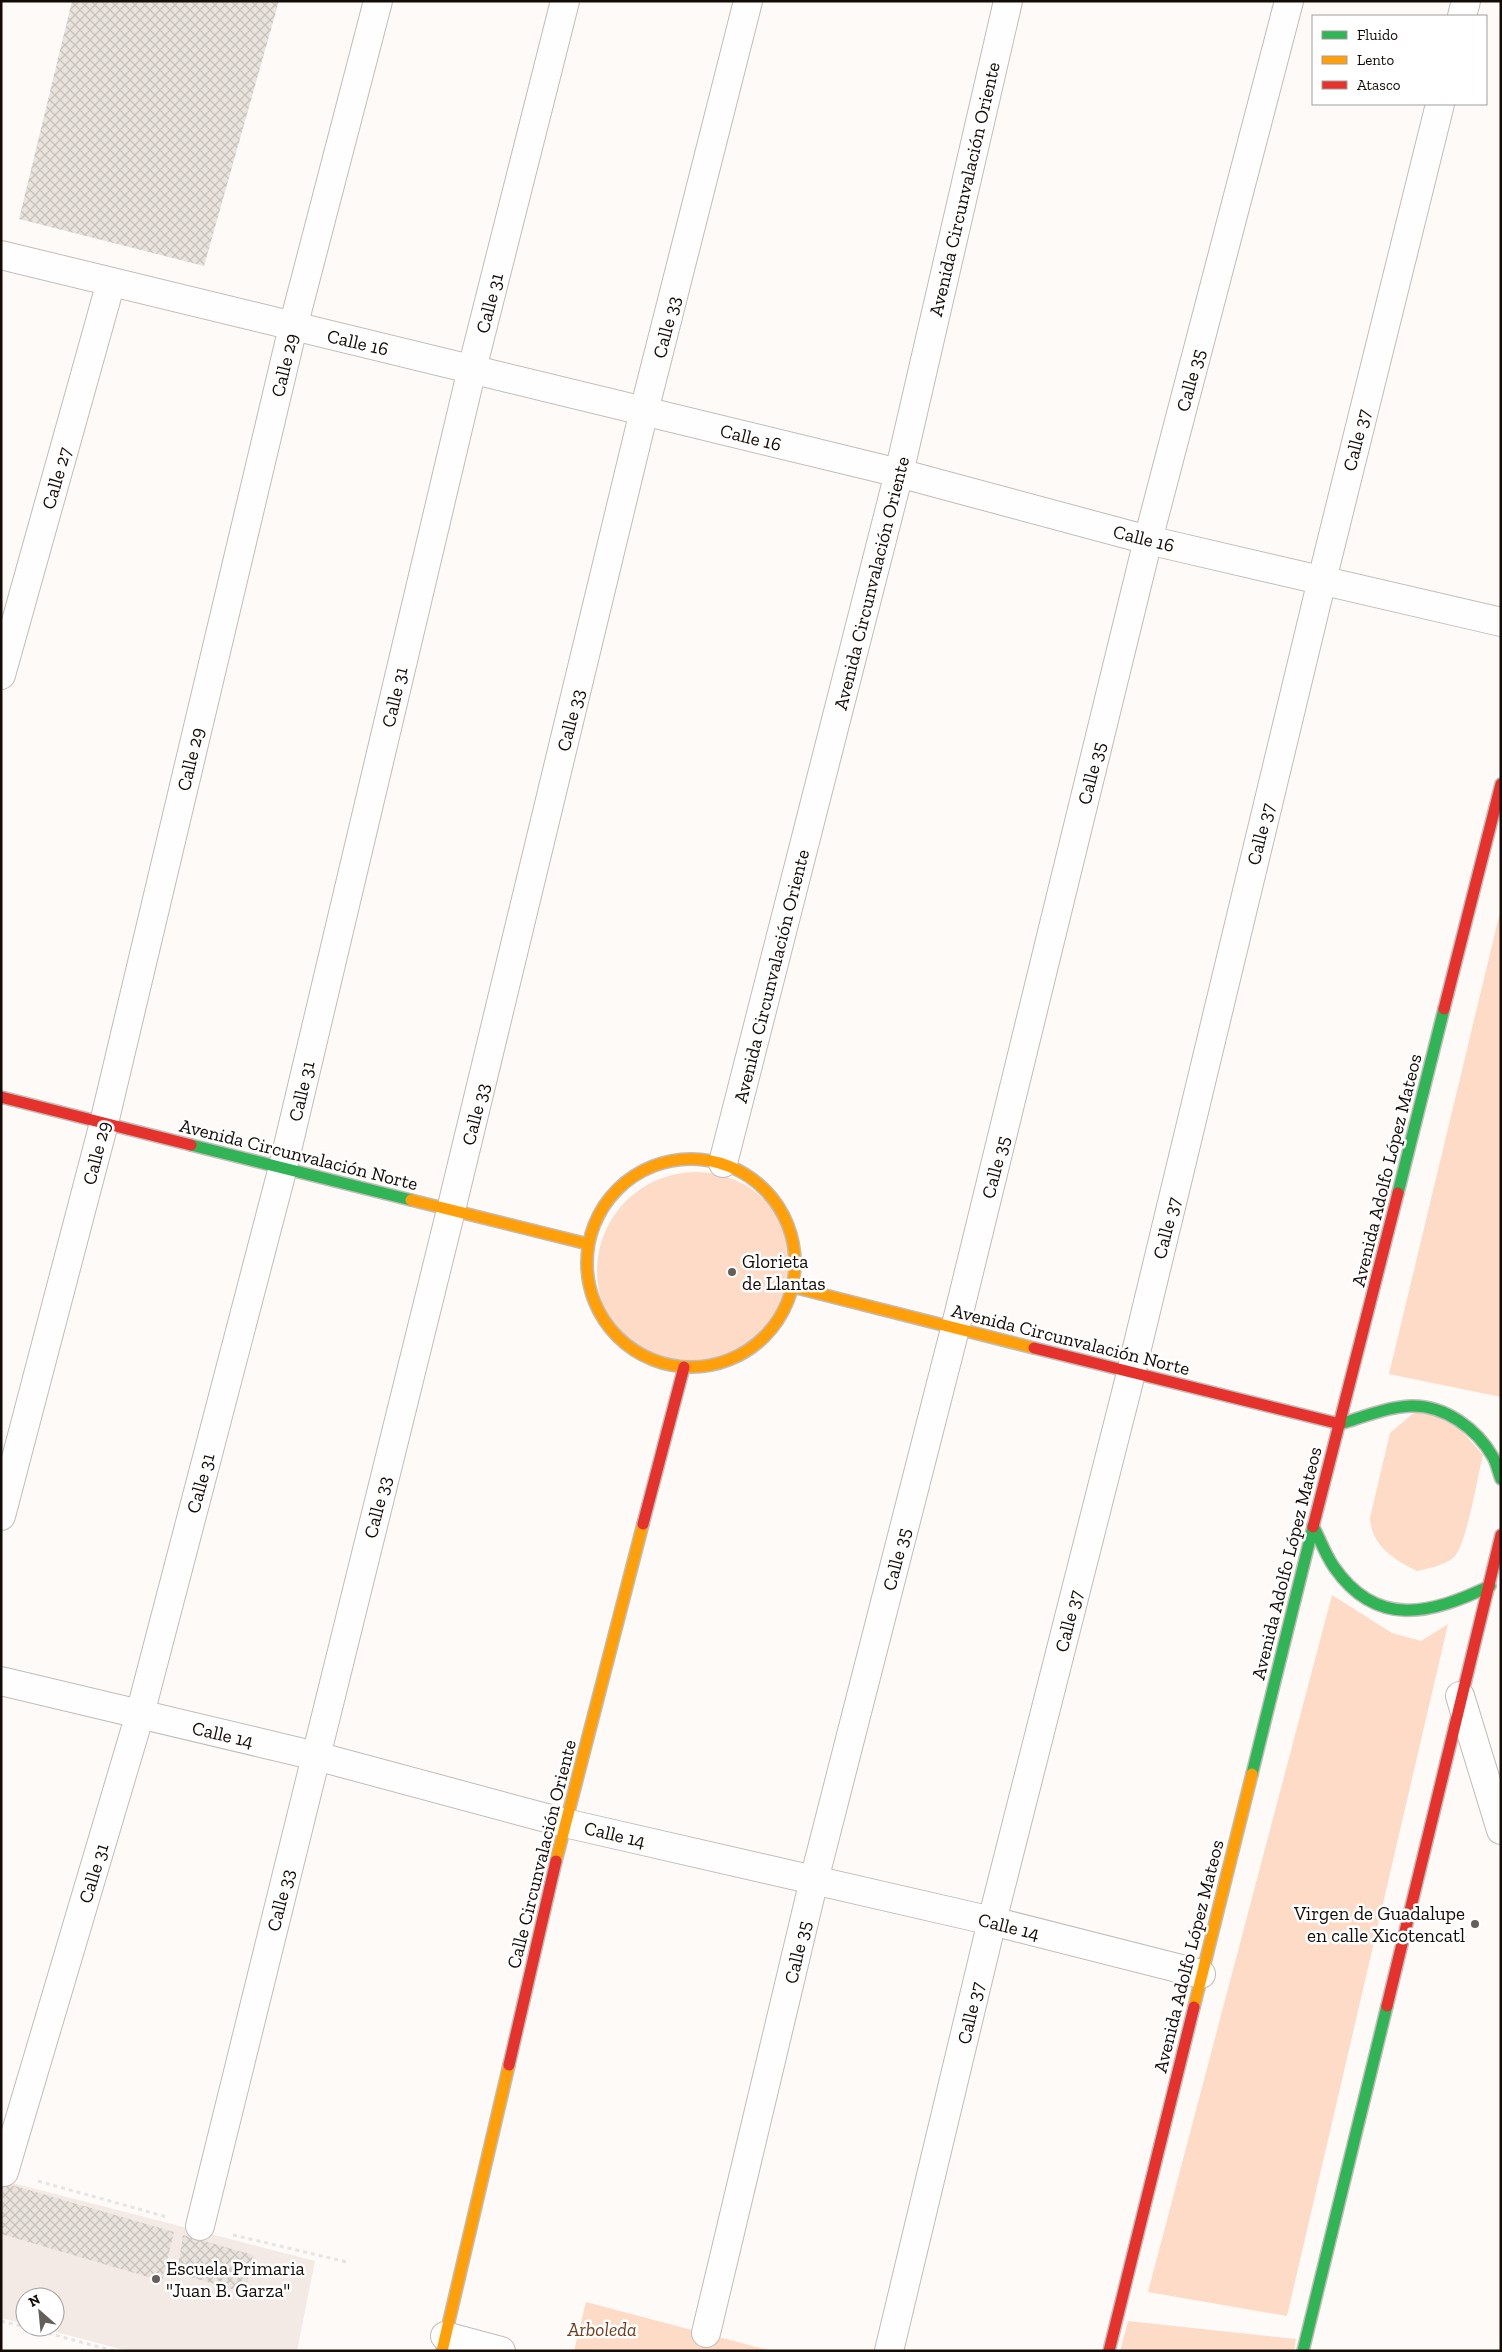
<svg xmlns="http://www.w3.org/2000/svg" width="1502" height="2352" font-family="'Zilla Slab',serif">
	<defs>
		<pattern id="building-cross-hatch" width="8" height="8" patternUnits="userSpaceOnUse" patternTransform="scale(1.25)"><rect width="8" height="8" fill="#e9e2dd"/><path d="M0 0l8 8M0 8l8-8" fill="none" stroke="#c7c1bc"/></pattern>
	</defs>
	<rect width="100%" height="100%" fill="#fdfaf8"/>
	<!-- built -->
	<polygon fill="#f3eae5" points="1,2180 315,2261 297,2351 128,2351 37,2327 55,2327 55,2297 25,2297 25,2324 1,2318"/>
	<!-- green -->
	<g fill="#fddbc6">
		<polygon points="1501,908 1501,1397 1389,1374"/>
		<circle cx="696" cy="1271" r="99"/>
		<path d="M1416 1411H1444L1483 1455C1478 1474 1466 1549 1453 1558 1443 1566 1429 1568 1417 1571 1394 1559 1372 1547 1370 1518L1390 1433Z"/>
		<polygon points="1332,1595 1392,1633 1421,1641 1448,1624 1287,2316 1148,2292"/>
		<polygon points="586,2302 772,2351 574,2351"/>
		<polygon points="1128,2321 1296,2339 1294,2351 1120,2351"/>
	</g>
	<!-- building -->
	<g fill="url(#building-cross-hatch)">
		<polygon points="72,1 279,1 204,266 19,219"/>
		<polygon points="1,2182 174,2232 162,2281 1,2234"/>
		<polygon points="183,2235 253,2255 245,2293 177,2273"/>
	</g>
	<g fill="none" stroke-linecap="round" stroke-linejoin="round">
		<!-- street casing -->
		<g stroke="#c2bcb8" stroke-width="30">
			<g id="street">
				<polyline points="1462,16 1466,1"/>
				<polyline points="1,255 899,473 1148,540 1501,622"/>
				<polyline points="1,675 111,282"/>
				<polyline points="723,1163 899,473 1008,1"/>
				<polyline points="1,1516 104,1123 293,327 378,1"/>
				<polyline points="1,1681 316,1756 565,1823 992,1921 1201,1974"/>
				<polyline points="1460,1696 1501,1830"/>
				<polyline points="4,2172 140,1714 283,1167 472,369 565,1"/>
				<polyline points="200,2226 451,1210 644,411 748,1"/>
				<polyline points="706,2333 814,1880 955,1329 1148,540 1289,1"/>
				<polyline points="445,2336 501,2351"/>
				<polyline points="889,2351 992,1921 1131,1373 1322,580 1440,104"/>
			</g>
		</g>
		<!-- fast casing -->
		<g stroke="#c2bcb8" stroke-width="14">
			<g id="fast">
				<polyline points="191,1145 411,1200"/>
				<polyline points="1398,1193 1444,1009"/>
				<path d="M1340 1424C1363 1417 1387 1407 1411 1406 1445 1405 1477 1429 1493 1457 1497 1464 1498 1472 1501 1479"/>
				<path d="M1313 1526C1320 1539 1325 1554 1334 1567 1377 1629 1431 1614 1490 1586"/>
				<polyline points="1252,1774 1313,1527"/>
				<polyline points="1303,2351 1387,2006"/>
			</g>
		</g>
		<!-- slow casing -->
		<g stroke="#c2bcb8" stroke-width="14">
			<g id="slow">
				<circle cx="691" cy="1263" r="104"/>
				<polyline points="411,1200 588,1244"/>
				<polyline points="793,1287 1034,1348"/>
				<polyline points="556,1861 643,1524"/>
				<polyline points="1194,2007 1252,1774"/>
				<polyline points="442,2351 509,2065"/>
			</g>
		</g>
		<!-- jam casing -->
		<g stroke="#c2bcb8" stroke-width="14">
			<g id="jam">
				<polyline points="1444,1009 1501,784"/>
				<polyline points="1,1097 191,1145"/>
				<polyline points="1034,1348 1340,1424"/>
				<polyline points="643,1524 684,1367"/>
				<polyline points="1313,1527 1398,1193"/>
				<polyline points="1387,2006 1501,1535"/>
				<polyline points="509,2065 556,1861"/>
				<polyline points="1109,2351 1194,2007"/>
			</g>
		</g>
		<!-- path -->
		<g stroke="#e6e5e4" stroke-width="3" stroke-dasharray="4 4" stroke-linecap="butt">
			<polyline points="38,2181 167,2217"/>
			<polyline points="233,2235 347,2262"/>
			<polyline points="1,2321 25,2327"/>
			<polyline points="25,2327 114,2351"/>
		</g>
		<!-- street -->
		<use href="#street" stroke="#fffefe" stroke-width="28"/>
		<!-- fast -->
		<use href="#fast" stroke="#30b455" stroke-width="11"/>
		<!-- slow -->
		<use href="#slow" stroke="#ff9f0a" stroke-width="11"/>
		<!-- jam -->
		<use href="#jam" stroke="#e5322d" stroke-width="11"/>
	</g>
	<!-- markers -->
	<g fill="#655f5b" stroke="#fff" stroke-width="2">
		<circle cx="732" cy="1272" r="5"/>
		<circle cx="1475" cy="1924" r="5"/>
		<circle cx="156" cy="2279" r="5"/>
	</g>
	<g text-anchor="middle" stroke-width="5" stroke-linejoin="round" paint-order="stroke">
		<!-- street labels -->
		<g font-size="19" fill="#130b06" stroke="#fff">
			<text transform="translate(964 189) rotate(-77)" y="7">Avenida Circunvalación Oriente</text>
			<text transform="translate(489 303) rotate(-76)" y="7">Calle 31</text>
			<text transform="translate(666 327) rotate(-76)" y="7">Calle 33</text>
			<text transform="translate(358 342) rotate(13)" y="7">Calle 16</text>
			<text transform="translate(284 365) rotate(-77)" y="7">Calle 29</text>
			<text transform="translate(1190 380) rotate(-75)" y="7">Calle 35</text>
			<text transform="translate(751 437) rotate(14)" y="7">Calle 16</text>
			<text transform="translate(1356 440) rotate(-76)" y="7">Calle 37</text>
			<text transform="translate(56 478) rotate(-74)" y="7">Calle 27</text>
			<text transform="translate(1144 538) rotate(14)" y="7">Calle 16</text>
			<text transform="translate(871 583) rotate(-76)" y="7">Avenida Circunvalación Oriente</text>
			<text transform="translate(394 697) rotate(-77)" y="7">Calle 31</text>
			<text transform="translate(570 720) rotate(-76)" y="7">Calle 33</text>
			<text transform="translate(190 759) rotate(-77)" y="7">Calle 29</text>
			<text transform="translate(1091 773) rotate(-76)" y="7">Calle 35</text>
			<text transform="translate(1260 834) rotate(-76)" y="7">Calle 37</text>
			<text transform="translate(771 976) rotate(-76)" y="7">Avenida Circunvalación Oriente</text>
			<text transform="translate(301 1091) rotate(-77)" y="7">Calle 31</text>
			<text transform="translate(475 1114) rotate(-76)" y="7">Calle 33</text>
			<text transform="translate(96 1153) rotate(-76)" y="7">Calle 29</text>
			<text transform="translate(299 1154) rotate(14)" y="7">Avenida Circunvalación Norte</text>
			<text transform="translate(995 1167) rotate(-76)" y="7">Calle 35</text>
			<text transform="translate(1386 1170) rotate(-76)" y="7">Avenida Adolfo López Mateos</text>
			<text transform="translate(1166 1228) rotate(-76)" y="7">Calle 37</text>
			<text transform="translate(1071 1339) rotate(14)" y="7">Avenida Circunvalación Norte</text>
			<text transform="translate(200 1483) rotate(-75)" y="7">Calle 31</text>
			<text transform="translate(377 1507) rotate(-76)" y="7">Calle 33</text>
			<text transform="translate(896 1559) rotate(-76)" y="7">Calle 35</text>
			<text transform="translate(1286 1563) rotate(-76)" y="7">Avenida Adolfo López Mateos</text>
			<text transform="translate(1068 1621) rotate(-76)" y="7">Calle 37</text>
			<text transform="translate(223 1734) rotate(13)" y="7">Calle 14</text>
			<text transform="translate(615 1834) rotate(13)" y="7">Calle 14</text>
			<text transform="translate(541 1854) rotate(-76)" y="7">Calle Circunvalación Oriente</text>
			<text transform="translate(93 1873) rotate(-73)" y="7">Calle 31</text>
			<text transform="translate(280 1900) rotate(-76)" y="7">Calle 33</text>
			<text transform="translate(1009 1926) rotate(14)" y="7">Calle 14</text>
			<text transform="translate(797 1952) rotate(-77)" y="7">Calle 35</text>
			<text transform="translate(1188 1956) rotate(-76)" y="7">Avenida Adolfo López Mateos</text>
			<text transform="translate(970 2013) rotate(-77)" y="7">Calle 37</text>
		</g>
		<!-- poi labels -->
		<g font-size="19" fill="#130b06" stroke="#fff" text-anchor="start">
			<text x="742" y="1268">Glorieta<tspan x="742" dy="22">de Llantas</tspan></text>
			<text x="1465" y="1920" text-anchor="end">Virgen de Guadalupe<tspan x="1465" dy="22">en calle Xicotencatl</tspan></text>
			<text x="166" y="2275">Escuela Primaria<tspan x="166" dy="22">"Juan B. Garza"</tspan></text>
		</g>
		<!-- park labels -->
		<g font-size="19" font-style="italic" fill="#713e1c" stroke="#fff">
			<text x="602" y="2336">Arboleda</text>
		</g>
	</g>
	<!-- border -->
	<rect width="1502" height="2352" fill="none" stroke="#130b06" stroke-width="5"/>
	<!-- legend -->
	<rect x="1312" y="15" width="175" height="90" fill="#ffffff" stroke="#a19d9b"/>
	<rect x="1322" y="31" width="25" height="8" fill="#30b455" stroke="#a19d9b"/>
	<text x="1357" y="40" font-size="15" fill="#130b06">Fluido</text>
	<rect x="1322" y="56" width="25" height="8" fill="#ff9f0a" stroke="#a19d9b"/>
	<text x="1357" y="65" font-size="15" fill="#130b06">Lento</text>
	<rect x="1322" y="81" width="25" height="8" fill="#e5322d" stroke="#a19d9b"/>
	<text x="1357" y="90" font-size="15" fill="#130b06">Atasco</text>
	<!-- north arrow -->
	<g transform="translate(40 2312) rotate(333)"><circle r="24" fill="#ffffff" stroke="#a19d9b"/>
	<path d="M0-4L9 19L0 12L-9 19Z" fill="#655f5b"/>
	<text y="-8" font-size="14" font-weight="bold" text-anchor="middle" fill="#130b06">N</text>
	</g>
</svg>
